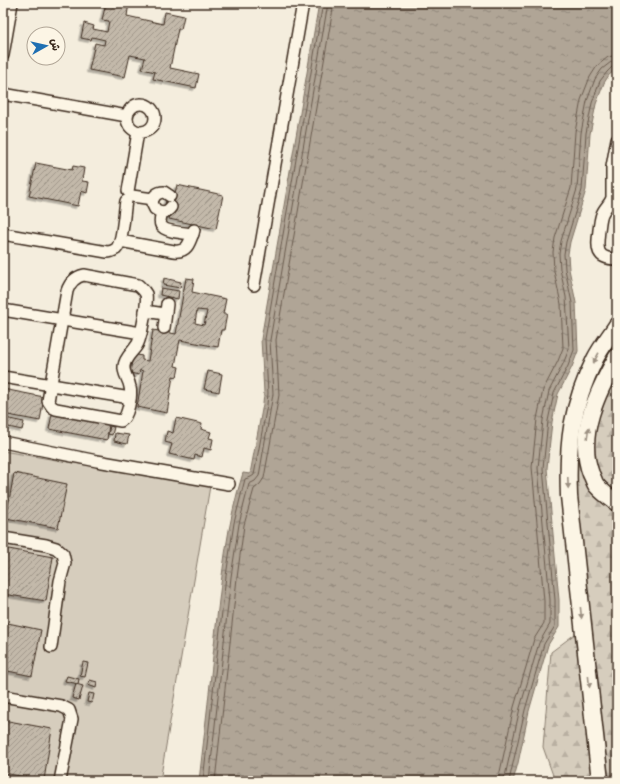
<svg xmlns="http://www.w3.org/2000/svg" width="620" height="784" font-family="'Gochi Hand','Playpen Sans Arabic',sans-serif">
	<defs>
		<pattern id="forest-firs" width="22" height="20" patternUnits="userSpaceOnUse"><rect width="22" height="20" fill="#d6cdbd"/><path d="M5 1l3.5 6h-7zM16 11l3.5 6h-7z" fill="#b9b0a2"/></pattern>
		<pattern id="water-ripples" width="26" height="14" patternUnits="userSpaceOnUse"><rect width="26" height="14" fill="#b0a596"/><path d="M2 4q2-2 4 0t4 0M15 11q2-2 4 0t4 0" fill="none" stroke="#90877a"/></pattern>
		<pattern id="building-hatch" width="6" height="6" patternUnits="userSpaceOnUse"><rect width="6" height="6" fill="#c3b9aa"/><path d="M-1 1l2-2M0 6l6-6M5 7l2-2" fill="none" stroke="#a0978a"/></pattern>
		<filter id="shadow"><feDropShadow dx="-2.5" dy="2.5" stdDeviation="0" flood-color="#0004"/></filter>
	</defs>
	<rect width="100%" height="100%" fill="#f4eddd"/>
	<filter id="ink" filterUnits="userSpaceOnUse"><feTurbulence type="fractalNoise" baseFrequency=".025" numOctaves="2"/><feDisplacementMap in="SourceGraphic" scale="8" xChannelSelector="R" yChannelSelector="G"/><feConvolveMatrix kernelMatrix="1 2 1 2 8 2 1 2 1" color-interpolation-filters="sRGB"/></filter>
	<g filter="url(#ink)">
		<!-- forest -->
		<g fill="url(#forest-firs)" stroke="#887c6e">
			<polygon points="617,363 617,494 601,478 595,464 593,438 594,420"/>
			<polygon points="575,440 580,467 586,480 617,510 617,781 609,781 574,480"/>
			<polygon points="575,634 588,742 592,781 555,781 543,747 551,652"/>
		</g>
		<!-- garden -->
		<polygon fill="#d6cdbd" stroke="#887c6e" points="3,451 210,486 160,781 3,781"/>
		<!-- water -->
		<path fill="url(#water-ripples)" stroke="#817466" d="M319 3H617V69L609 75 604 83 596 104 590 134 586 190 570 242 568 254 569 269 576 303 578 351 572 367 558 394 552 422 547 468 559 600V627L548 645 529 711 518 763 513 781H199C205 729 211 678 216 626 222 575 227 523 243 473L250 474 263 404 264 393 261 339Z"/>
		<g fill="none" stroke-linecap="round" stroke-linejoin="round">
			<!-- shore -->
			<g stroke="#6a5b4e" stroke-width="1">
				<polyline points="203,781 226,576 234,523 245,479 251,477 254,475 267,405 268,393 265,339 323,3"/>
				<polyline points="209,781 231,577 239,524 249,484 255,481 259,476 273,394 270,340 328,3"/>
				<polyline points="215,781 237,578 244,525 254,489 260,484 264,478 279,395 276,340 334,3"/>
				<polyline points="498,781 514,707 526,667 534,639 544,623 544,601 532,467 537,419 543,390 558,361 563,348 561,304 554,271 553,252 555,238 571,188 575,132 581,100 590,77 597,66 608,57 617,55"/>
				<polyline points="504,781 520,708 539,643 550,624 550,600 538,468 543,420 549,391 563,364 569,349 566,297 560,269 559,254 561,241 577,189 581,133 587,101 595,79 602,69 611,62 617,61"/>
				<polyline points="509,781 525,710 544,644 555,626 555,600 543,468 548,421 554,393 568,366 574,350 572,303 565,269 564,254 566,242 582,190 586,133 592,103 600,81 607,72 613,66 617,66"/>
			</g>
		</g>
		<!-- building -->
		<g fill="url(#building-hatch)" stroke="#3b2a1e" fill-rule="evenodd" filter="url(#shadow)">
			<polygon points="106,3 129,3 127,16 163,24 165,12 184,16 181,29 178,29 170,68 199,74 196,88 153,79 155,72 142,69 145,58 130,55 125,77 89,70 95,43 104,45 105,40 92,37 91,40 81,38 84,23 94,26 93,29 107,32 109,21 102,20"/>
			<polygon points="36,163 72,170 73,166 84,168 82,181 89,182 87,193 81,191 78,206 29,196"/>
			<polygon points="177,185 223,195 216,229 169,219 172,207 165,206 167,195 174,197"/>
			<polygon points="164,278 181,282 180,288 163,285"/>
			<path d="M186 278 194 279 192 292 226 299 223 314H227L224 330H221L218 347 180 340 175 366 179 367 177 377 173 376 167 413 137 407 143 371 140 370 139 375 130 373 133 354 142 356V360L148 361 153 330 176 334ZM197 310 207 311 204 325 195 323Z"/>
			<polygon points="161,288 179,291 178,299 160,295"/>
			<polygon points="208,371 222,374 219,392 204,389"/>
			<polygon points="3,389 44,397 40,421 3,414"/>
			<polygon points="52,414 109,424 107,440 49,429"/>
			<polygon points="5,418 24,422 22,430 4,426"/>
			<polygon points="176,418 202,424 201,429 211,432 209,438 213,439 211,450 204,448 202,457 195,455 194,460 169,454 172,444 165,442 167,431 173,433"/>
			<polygon points="110,426 114,427 112,435 108,434"/>
			<polygon points="115,433 129,435 127,444 114,441"/>
			<polygon points="14,473 67,484 58,528 6,518"/>
			<polygon points="3,548 53,557 46,601 3,594"/>
			<polygon points="3,622 41,630 32,676 3,670"/>
			<polygon points="83,662 88,663 85,677 80,676"/>
			<polygon points="67,676 79,679 78,684 65,681"/>
			<polygon points="90,680 97,682 96,688 88,685"/>
			<polygon points="76,684 83,686 79,700 72,698"/>
			<polygon points="89,693 94,694 92,703 87,702"/>
			<polygon points="3,720 52,729 44,780 3,773"/>
		</g>
		<g fill="none" stroke-linecap="round" stroke-linejoin="round">
			<!-- minor casing -->
			<g stroke="#3b2a1e" stroke-width="14">
				<g id="minor">
					<polyline points="3,55 12,3"/>
					<polyline points="3,94 127,116"/>
					<circle cx="141" cy="118" r="14"/>
					<path d="M617 139 612 167V198C610 204 606 206 603 212 600 217 600 224 599 230 597 248 595 259 617 259"/>
					<polyline points="128,191 138,132"/>
					<polyline points="132,196 153,199"/>
					<path d="M170 196 164 192C157 192 153 196 152 203L155 209C161 213 167 213 171 207"/>
					<path d="M162 212C161 216 159 222 161 225 164 232 186 233 193 234"/>
					<path d="M3 234 107 252C110 252 113 251 116 249 123 242 124 211 126 201"/>
					<path d="M120 241 174 251C188 253 190 241 194 230"/>
					<path d="M84 275 138 285C141 288 144 290 146 294 148 301 141 339 137 345 132 353 125 357 124 366 123 374 129 379 130 387 132 395 128 417 121 421L56 409 52 407 48 401 67 291C70 282 75 277 84 275Z"/>
					<polyline points="254,285 303,3"/>
					<polyline points="3,310 141,333"/>
					<polyline points="145,311 165,314"/>
					<polyline points="164,328 167,304"/>
					<polyline points="3,377 130,398"/>
					<polyline points="3,442 97,461 229,484"/>
					<polyline points="3,538 46,545 56,548 63,554 65,563 60,581 51,647"/>
					<polyline points="3,696 61,706 69,710 72,719 60,781"/>
				</g>
			</g>
			<!-- highway casing -->
			<g stroke="#3b2a1e" stroke-width="19">
				<g id="highway">
					<path d="M617 357C598 391 576 435 591 474 593 477 594 482 596 485 602 492 610 498 617 503"/>
					<path d="M600 781 569 496C567 443 571 407 595 359 601 347 610 336 617 325"/>
				</g>
			</g>
			<!-- minor -->
			<use href="#minor" stroke="#fcf5e5" stroke-width="11"/>
			<!-- highway -->
			<use href="#highway" stroke="#fcf5e5" stroke-width="16"/>
		</g>
		<!-- one-way arrows -->
		<defs><path id="oneway-solid" d="M-6-.8H1V-3.2L6.5 0L1 3.2V.8H-6Z"/></defs>
		<g fill="#9c9082">
			<use href="#oneway-solid" transform="translate(596 358) rotate(119)"/>
			<use href="#oneway-solid" transform="translate(588 433) rotate(-82)"/>
			<use href="#oneway-solid" transform="translate(568 483) rotate(88)"/>
			<use href="#oneway-solid" transform="translate(581 613) rotate(84)"/>
			<use href="#oneway-solid" transform="translate(589 682) rotate(84)"/>
		</g>
	</g>
	<!-- margin -->
	<rect width="620" height="784" fill="none" stroke="#fcf5e5" stroke-width="16"/>
	<rect x="8" y="8" width="604" height="768" fill="none" stroke="#3b2a1e" stroke-width="1.5" filter="url(#ink)"/>
	<!-- north arrow -->
	<g transform="translate(46 46) rotate(82)"><circle r="19" fill="#fcf5e5" stroke="#afa495"/>
	<path d="M0-3L7 15L0 10L-7 15Z" fill="#1f6fb2"/>
	<text y="-6" font-size="11" font-weight="bold" text-anchor="middle" fill="#3b2a1e">ش</text>
	</g>
</svg>
